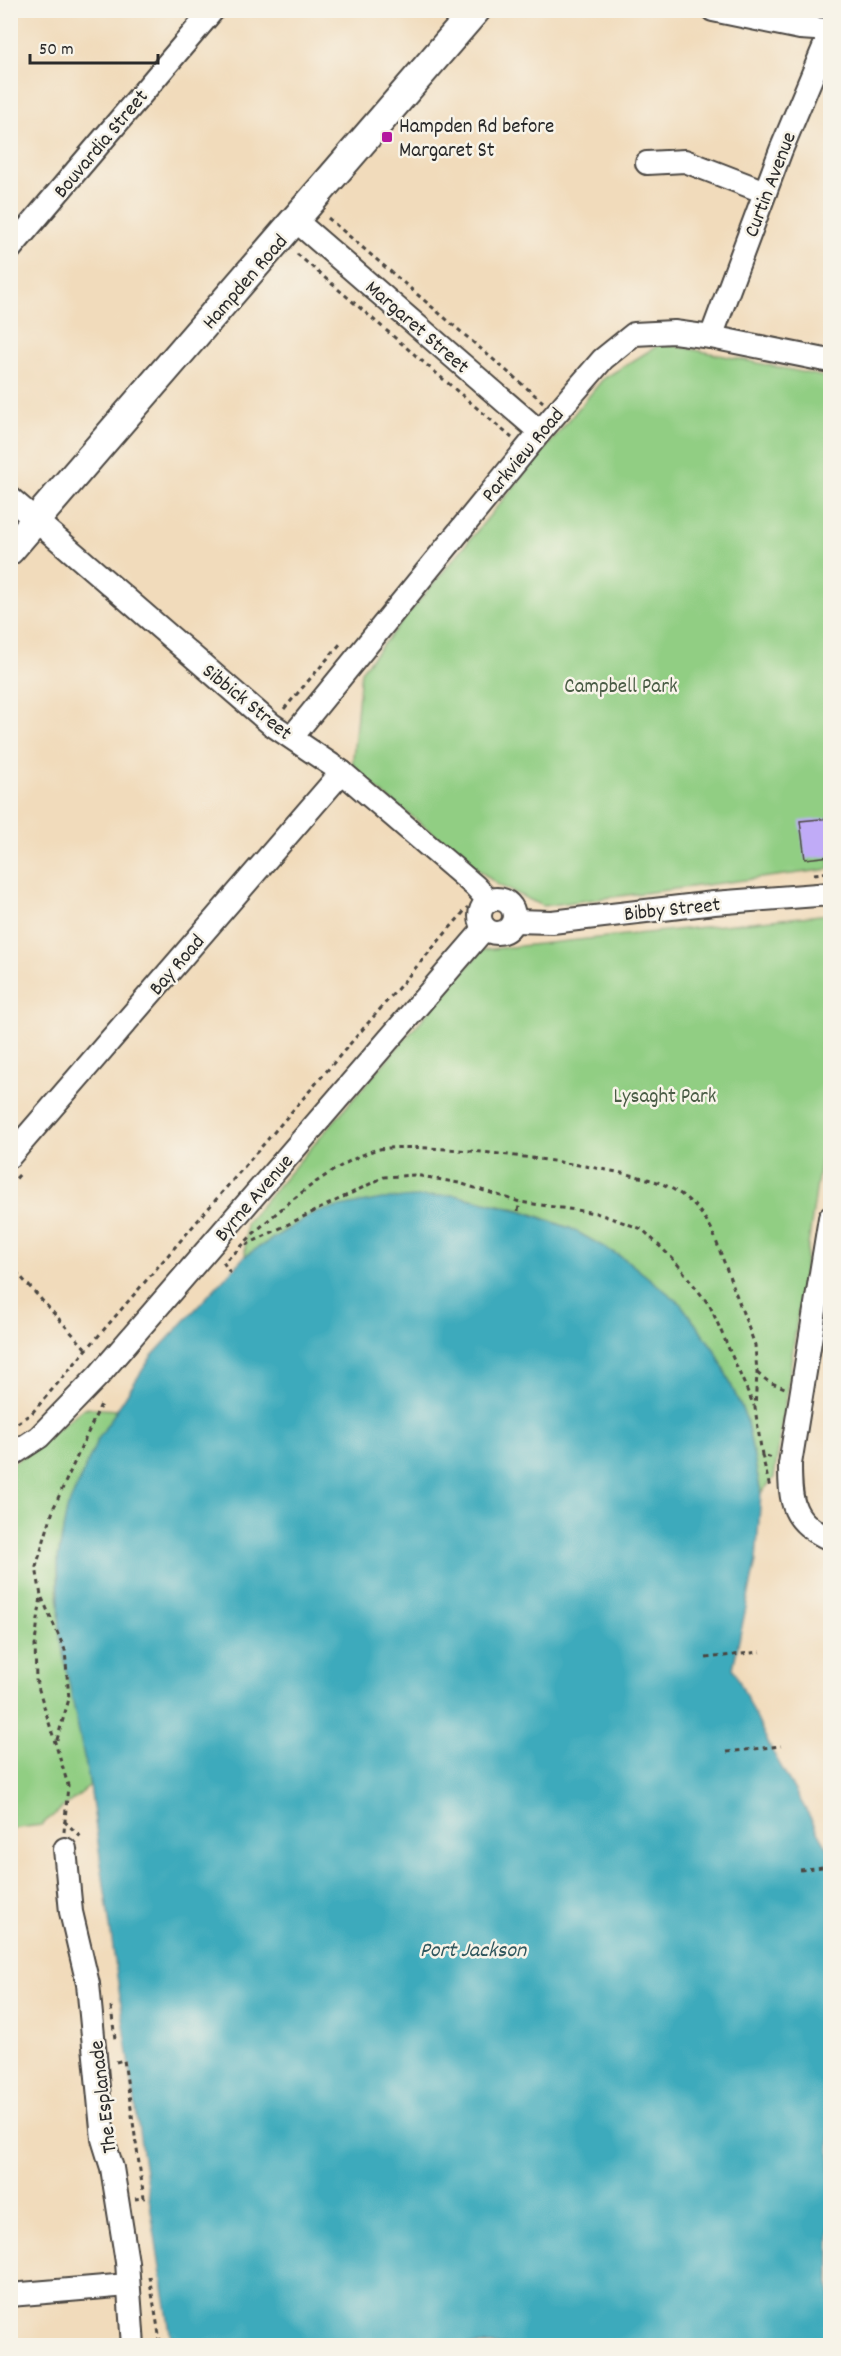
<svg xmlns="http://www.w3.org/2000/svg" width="841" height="2356" font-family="Dekko,sans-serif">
	<rect width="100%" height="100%" fill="#f7f3e8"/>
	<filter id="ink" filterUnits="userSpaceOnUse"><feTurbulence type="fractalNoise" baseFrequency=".0167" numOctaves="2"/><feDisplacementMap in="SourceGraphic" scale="12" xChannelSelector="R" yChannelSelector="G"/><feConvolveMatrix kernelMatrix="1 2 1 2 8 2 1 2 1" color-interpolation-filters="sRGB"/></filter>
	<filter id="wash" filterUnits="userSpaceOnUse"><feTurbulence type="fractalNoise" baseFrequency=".008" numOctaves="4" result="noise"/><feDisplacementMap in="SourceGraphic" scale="24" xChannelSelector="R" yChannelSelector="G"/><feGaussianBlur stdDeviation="1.35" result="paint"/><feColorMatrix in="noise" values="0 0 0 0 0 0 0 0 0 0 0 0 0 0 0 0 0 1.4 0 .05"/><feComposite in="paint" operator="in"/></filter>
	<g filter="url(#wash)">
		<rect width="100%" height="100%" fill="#f1dbbb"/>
		<!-- green -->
		<g fill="#91ce83" stroke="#5e7c57" stroke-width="1.5">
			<polygon points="662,343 830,378 830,869 543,906 498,885 352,769 361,671 603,379"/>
			<polygon points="830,914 830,1095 774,1478 761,1493 746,1418 716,1352 680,1303 625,1259 572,1229 522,1210 454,1195 315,1212 245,1256 246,1223 482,950"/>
			<polygon points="84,1408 117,1410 98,1439 67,1509 58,1558 58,1598 90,1786 41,1825 11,1829 11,1465"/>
		</g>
		<!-- water -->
		<polygon fill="#3daabc" stroke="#346a74" stroke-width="1.5" points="454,1195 522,1211 572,1229 625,1259 680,1303 716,1352 746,1418 761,1493 756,1561 733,1668 771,1749 830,1852 830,2345 172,2345 143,2159 90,1786 60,1639 58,1558 67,1509 98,1439 151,1357 245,1256 315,1212 382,1199"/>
		<g id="blocks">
			<!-- building -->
			<polygon fill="#c0abf7" points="831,818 831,856 805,859 800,821"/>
		</g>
	</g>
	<g filter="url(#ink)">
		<use href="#blocks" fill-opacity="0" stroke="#494541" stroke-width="1.5"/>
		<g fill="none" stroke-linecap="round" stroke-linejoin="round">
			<!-- minor casing -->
			<g stroke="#494541" stroke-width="26">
				<g id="minor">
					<polyline points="713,10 800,28 830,30"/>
					<polyline points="647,163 685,161 765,192"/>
					<polyline points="295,220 540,432"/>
					<polyline points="10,249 213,10"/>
					<polyline points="711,337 781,150 830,33"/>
					<polyline points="10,498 271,724 342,772 475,886 489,901"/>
					<polyline points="292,737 540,432 603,359 634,334 674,332 711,337 830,361"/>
					<circle cx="497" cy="916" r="17"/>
					<polyline points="514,921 552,922 714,903 830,894"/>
					<polyline points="10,1156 342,772"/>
					<path d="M830 1218 790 1464C790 1503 792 1522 830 1539"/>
					<polyline points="10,1456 39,1437 99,1375 485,928"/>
					<polyline points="65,1849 71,1912 88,1984 103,2139 112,2168 127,2262 133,2346"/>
					<polyline points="10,2295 128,2285"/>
				</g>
			</g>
			<!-- major casing -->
			<g stroke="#494541" stroke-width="32">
				<polyline id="major" points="10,550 476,10"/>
			</g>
			<!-- path -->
			<g stroke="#494541" stroke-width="3" stroke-dasharray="4.5 4.5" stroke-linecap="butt">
				<polyline points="328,218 543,402"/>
				<polyline points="297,254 512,438"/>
				<polyline points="284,709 341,643"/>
				<polyline points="814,874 830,872"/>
				<polyline points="10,1185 21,1173"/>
				<polyline points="518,1211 520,1202"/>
				<polyline points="246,1245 384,1177 415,1175 459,1183 520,1202 596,1213 642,1229 675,1261 710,1306 754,1406"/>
				<path d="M227 1259C237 1252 244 1243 253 1234 287 1203 328 1168 372 1151 408 1137 619 1167 660 1183 684 1193 700 1208 712 1230L755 1345 757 1373 755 1408 762 1455 773 1458"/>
				<polyline points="223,1262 231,1274"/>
				<polyline points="10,1265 87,1350"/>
				<polyline points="757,1373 769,1382 785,1388"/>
				<polyline points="10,1428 32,1413 468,907"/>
				<polyline points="762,1455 770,1488"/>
				<polyline points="42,1598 65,1650 69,1699 56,1743"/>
				<polyline points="706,1658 760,1652"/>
				<polyline points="727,1752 781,1746"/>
				<polyline points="64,1821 82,1838"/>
				<polyline points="64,1832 68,1785 36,1680 35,1643 41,1596 36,1567 54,1507 102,1402"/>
				<polyline points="800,1870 830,1866"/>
				<polyline points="111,2007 115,2039"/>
				<polyline points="116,2062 124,2060 144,2198 135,2199"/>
				<polyline points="149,2276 161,2346"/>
			</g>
			<!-- minor -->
			<use href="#minor" stroke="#fff" stroke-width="22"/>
			<!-- major -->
			<use href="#major" stroke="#fff" stroke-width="28"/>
		</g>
	</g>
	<!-- markers -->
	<rect fill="#b5179e" stroke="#f7f3e8" stroke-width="2" x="381" y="131" width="12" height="12" rx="3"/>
	<g text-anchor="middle" stroke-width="5" stroke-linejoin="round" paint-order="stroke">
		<!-- poi labels -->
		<g font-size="21" fill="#2b2b2b" stroke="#f7f3e8" text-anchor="start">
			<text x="399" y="132">Hampden Rd before<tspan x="399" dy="24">Margaret St</tspan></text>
		</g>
		<!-- street labels -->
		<g font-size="21" fill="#2b2b2b" stroke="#f7f3e8">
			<text transform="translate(100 143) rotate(-50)" y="7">Bouvardia Street</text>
			<text transform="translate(769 184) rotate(-69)" y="7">Curtin Avenue</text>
			<text transform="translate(244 281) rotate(-49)" y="7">Hampden Road</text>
			<text transform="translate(418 326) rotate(41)" y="7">Margaret Street</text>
			<text transform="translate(522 454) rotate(-50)" y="7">Parkview Road</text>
			<text transform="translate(248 701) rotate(39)" y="7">Sibbick Street</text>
			<text transform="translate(672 908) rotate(-6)" y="7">Bibby Street</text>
			<text transform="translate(176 964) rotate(-49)" y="7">Bay Road</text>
			<text transform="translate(253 1197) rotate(-49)" y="7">Byrne Avenue</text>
			<text transform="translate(102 2097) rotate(-97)" y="7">The Esplanade</text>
		</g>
		<!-- park labels -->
		<g font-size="21" fill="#4a5c45" stroke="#f7f3e8">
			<text x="621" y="692">Campbell Park</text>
			<text x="665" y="1102">Lysaght Park</text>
		</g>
		<!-- water labels -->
		<g font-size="22" font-style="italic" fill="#31575e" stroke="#f7f3e8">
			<text x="473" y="1956">Port Jackson</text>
		</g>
	</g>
	<!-- margin -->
	<rect width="841" height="2356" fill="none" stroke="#f7f3e8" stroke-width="36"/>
	<!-- scale -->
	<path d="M30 54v9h128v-9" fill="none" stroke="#2b2b2b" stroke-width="3"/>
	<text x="39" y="54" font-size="18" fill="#2b2b2b" stroke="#f7f3e8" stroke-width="4.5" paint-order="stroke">50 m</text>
</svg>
